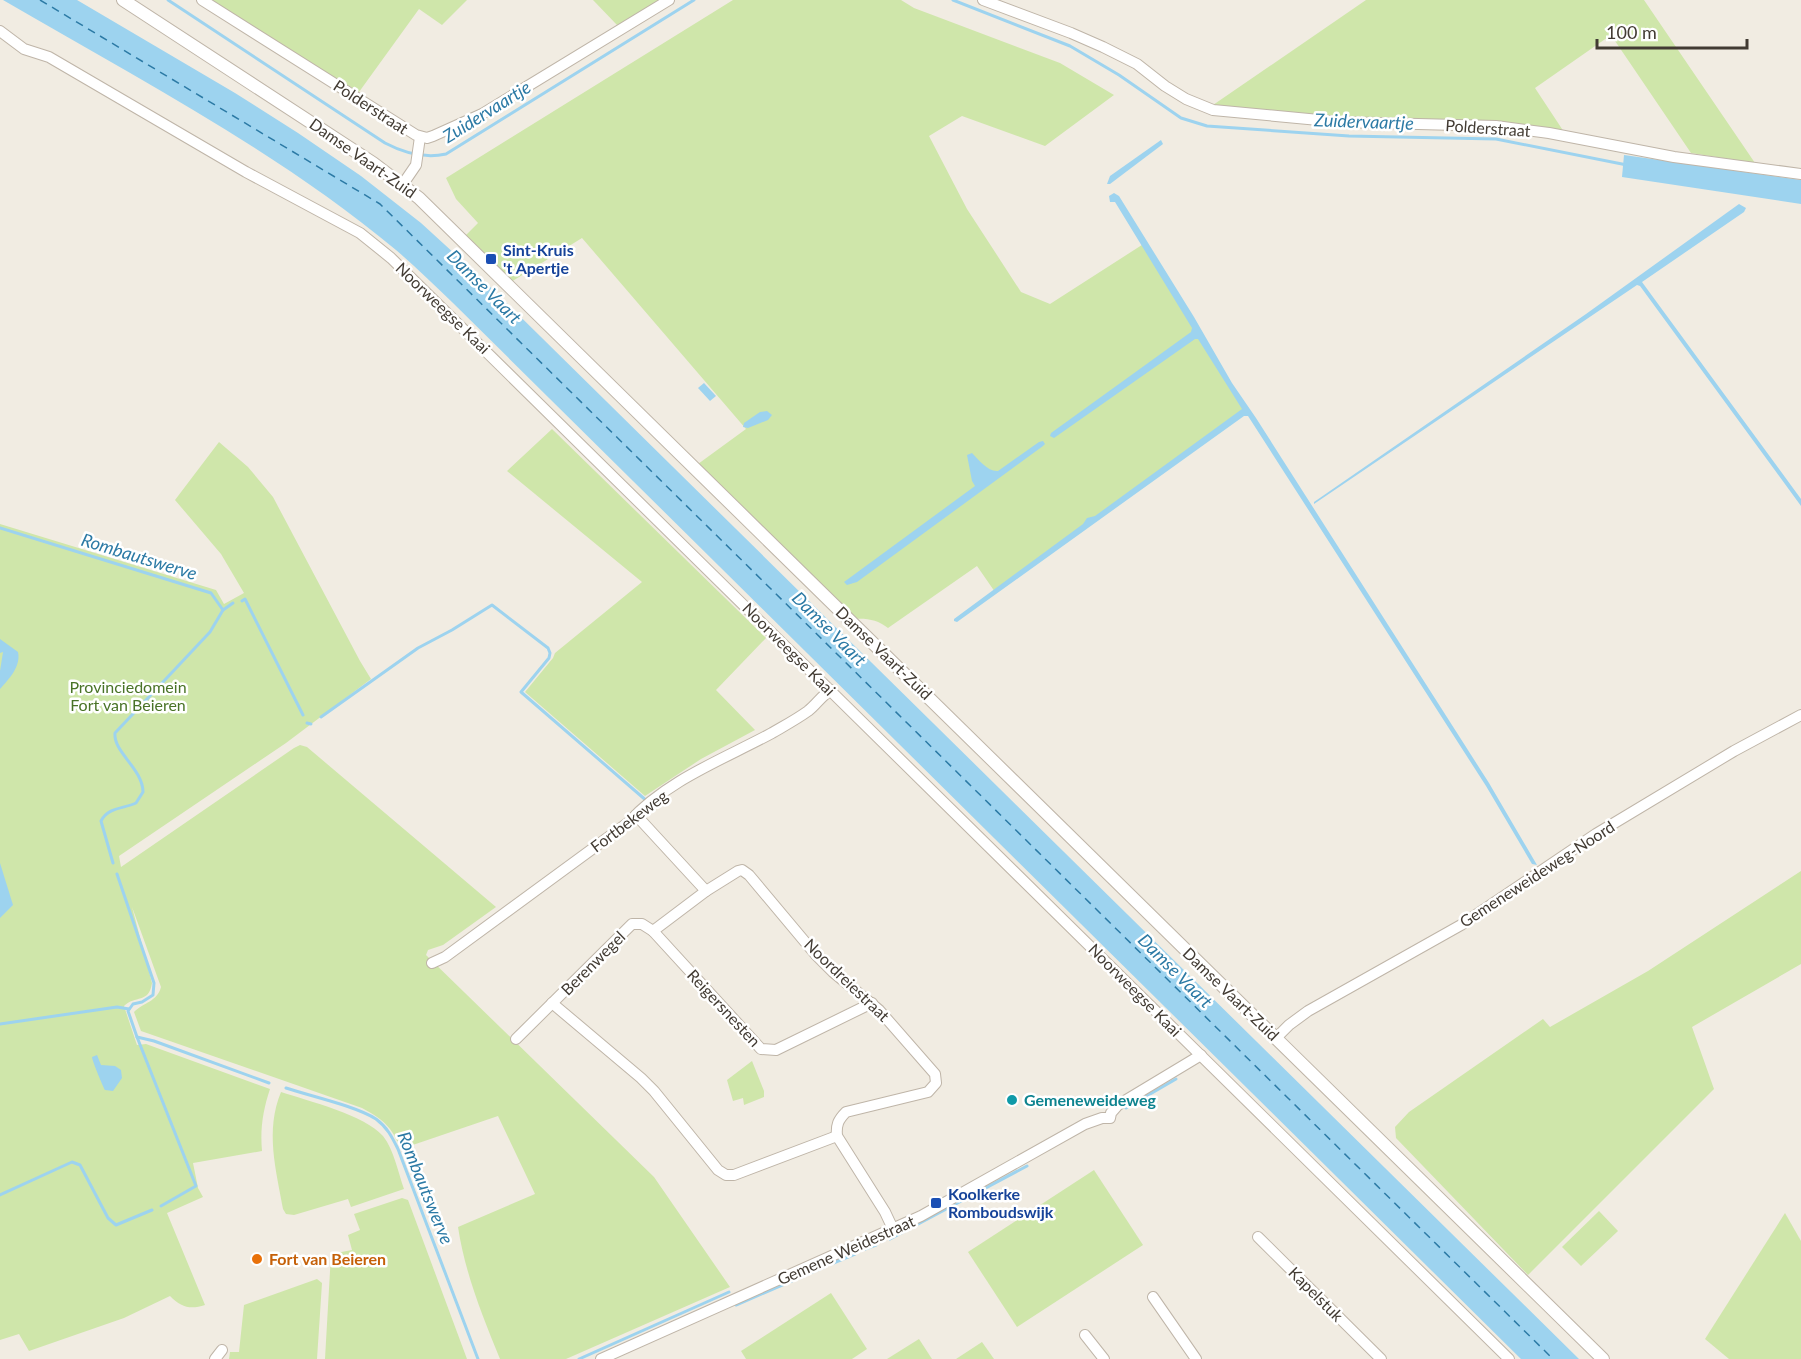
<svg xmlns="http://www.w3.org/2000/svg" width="1801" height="1359" font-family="Lato,sans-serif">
	<rect width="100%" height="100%" fill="#f1ece2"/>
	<!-- green -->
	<g fill="#cfe6aa">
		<polygon points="204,0 467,0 442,25 419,9 359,92"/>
		<polygon points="593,0 660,0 618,26"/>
		<path d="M733 0H901L914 8 1060 63 1114 95 1045 146 962 116 929 136 967 209 1021 292 1050 304 1145 243 1245 411 995 592 977 566 888 628C878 620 867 618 854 619L698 464 746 429 582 238 511 282 465 236 478 223 456 199 446 178Z"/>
		<polygon points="1366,0 1644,0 1755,163 1691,153 1611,35 1535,88 1564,132 1521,124 1485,121 1351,119 1213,105"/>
		<polygon points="552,429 766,638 716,690 755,730 701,759 645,796 525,692 553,658 555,653 642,582 507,471"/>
		<path d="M219 442 248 467 273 497 360 661 371 679 286 743 119 856 121 867 294 748 300 745 307 747 496 907 443 945 428 950 426 955 654 1177 730 1287 566 1359H500C482 1315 465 1273 458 1227L535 1194 498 1116 401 1149C391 1126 384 1120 362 1108L141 1031 134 1012C144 1002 157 1002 161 987L132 907 152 983C149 1004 135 995 124 1006L137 1045 146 1044 270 1089C263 1110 260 1129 262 1151L193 1163 198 1188 203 1197 167 1213 205 1305C190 1310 181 1307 170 1296L124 1318 29 1351 19 1334 0 1340V524L216 590 224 604 244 593 221 554 175 500Z"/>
		<polygon points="1801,871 1801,964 1692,1027 1714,1089 1528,1275 1396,1138 1395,1127 1409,1112 1543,1019 1550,1027 1648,971"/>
		<polygon points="752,1061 764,1091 764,1097 744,1105 743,1098 733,1101 727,1080"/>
		<path d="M281 1092C308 1101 365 1115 383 1136 394 1150 398 1172 404 1189L351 1207 348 1199 294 1215 286 1214 283 1209C276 1169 265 1131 281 1092Z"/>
		<polygon points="1094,1170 1143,1245 1017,1327 968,1252"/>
		<polygon points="402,1198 408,1200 467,1359 325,1359 331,1254 352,1250 348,1235 360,1230 354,1214"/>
		<polygon points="1599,1211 1618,1231 1581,1266 1562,1247"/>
		<polygon points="1785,1213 1801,1241 1801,1359 1729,1359 1705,1339"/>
		<polygon points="317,1279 322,1283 317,1359 229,1359 230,1352 239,1352 244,1305"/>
		<polygon points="831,1293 867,1349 852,1359 746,1359 741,1351"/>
		<polygon points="919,1339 932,1359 887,1359"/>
		<polygon points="982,1342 994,1359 956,1359"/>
	</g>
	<!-- water -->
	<g fill="#9dd3ef">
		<path d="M3 0H77L235 93 298 133 361 176 421 223 479 276 1579 1359H1521L453 303C434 285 416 267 396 250 277 151 137 78 3 0Z"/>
		<polygon points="1161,140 1163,144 1110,184 1107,184 1110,176"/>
		<polygon points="1624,155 1801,180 1801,204 1622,177"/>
		<polygon points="1114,193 1119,196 1194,317 1232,383 1256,418 1489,783 1537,865 1532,864 1486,786 1248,416 1244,416 957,622 954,621 954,619 1083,524 1087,518 1095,516 1242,409 1198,339 1195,339 1054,438 1050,436 1051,433 1191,332 1192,328 1115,202 1110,202 1109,196"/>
		<polygon points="1739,204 1746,208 1744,212 1642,282 1801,499 1801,506 1640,286 1637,285 1314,504 1314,502 1586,314"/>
		<polygon points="704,383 716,396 710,401 698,388"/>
		<polygon points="767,411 772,415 768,420 748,428 743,427 744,423 760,412"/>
		<path d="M1043 441 1045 444 1043 446 857 582 847 585 844 582 975 486 972 481 967 455 972 453C979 460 988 472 998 471L1039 442Z"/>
		<path d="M0 639 18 652C21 666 10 678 0 689V671L3 652 0 653Z"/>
		<polygon points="0,863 13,905 0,918"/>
		<path d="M97 1055 101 1065 115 1066 121 1070 122 1078 113 1091 105 1090C103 1087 92 1060 92 1057Z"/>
	</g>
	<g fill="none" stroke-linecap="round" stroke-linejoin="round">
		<!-- stream -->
		<g stroke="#9dd3ef" stroke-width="3">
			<path d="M168 0 385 143C404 153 424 159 446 154L694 0"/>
			<polyline points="953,0 1070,46 1119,75 1181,118 1207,126 1349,136 1496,139 1627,165"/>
			<path d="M0 528 211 593 223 610 210 632 115 733C113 752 143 769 143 792L136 803C123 809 108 807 101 821L113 863"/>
			<polyline points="242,601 245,599 303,715"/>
			<polyline points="223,610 233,603"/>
			<polyline points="321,717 418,648 452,630 492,605 548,648 550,653 549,658 521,692 648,802"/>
			<polyline points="307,723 311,724"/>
			<polyline points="117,874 154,983 153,995 142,1002 133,1004 128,1011 137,1037 154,1041 269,1083"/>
			<polyline points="0,1024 117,1007 129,1009"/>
			<polyline points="137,1037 196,1186 161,1206"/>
			<path d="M286 1088C310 1096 356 1106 376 1119 387 1127 392 1137 398 1149L478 1359"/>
			<polyline points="1126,1108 1176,1079"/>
			<polyline points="0,1195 72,1162 80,1165 108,1218 116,1225 152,1210"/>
			<polyline points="890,1239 1027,1166"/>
			<polyline points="865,1249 876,1245"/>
			<polyline points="831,1264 855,1254"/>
			<polyline points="736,1305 824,1267"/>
			<polyline points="579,1359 729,1292"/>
		</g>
		<!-- ferry -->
		<polyline stroke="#2c7aa5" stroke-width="1.5" stroke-dasharray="8 6" stroke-linecap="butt" points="40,0 380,204 1553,1359"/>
		<!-- minor casing -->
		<g stroke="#bfb5a8" stroke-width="12">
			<g id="minor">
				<polyline points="202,0 416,135 427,138 433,136 482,114 669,0"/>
				<polyline points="983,0 1071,33 1103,47 1137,64 1165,86 1186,99 1213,110 1340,122 1496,126 1549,133 1674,157 1801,174"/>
				<polyline points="0,31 24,49 49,57 246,172 360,233 391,258 1509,1359"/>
				<polyline points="403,184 416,165 420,137"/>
				<path d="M636 815 706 891 738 871 742 870 749 875 816 955 833 972 879 1010 935 1074 936 1083 928 1092 846 1112C838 1120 836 1125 837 1136L885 1212 893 1229"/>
				<polyline points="653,931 761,1049 776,1050 872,1003"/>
				<path d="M432 963 445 957 629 822C667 780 724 759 772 733 784 726 797 719 808 711 817 704 821 696 831 690"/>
				<polyline points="552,1003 641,1078 654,1091 718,1170 726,1175 734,1175 837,1136"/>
				<polyline points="1276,1038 1289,1025 1308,1011 1461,925 1596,834 1734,751 1801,715"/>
				<polyline points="516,1039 632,924 642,924 653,931 706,891"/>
				<polyline points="1258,1237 1381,1359"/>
				<polyline points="1153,1297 1196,1359"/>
				<polyline points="1085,1335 1104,1359"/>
				<polyline points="215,1359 222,1350"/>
				<polyline points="601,1359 921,1216 1085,1124 1102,1118 1110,1118 1111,1113 1118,1105 1201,1055"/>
			</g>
		</g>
		<!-- tertiary casing -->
		<g stroke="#bfb5a8" stroke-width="14">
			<polyline id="tertiary" points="123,0 373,163 419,198 1603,1359"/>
		</g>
		<!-- minor -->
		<use href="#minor" stroke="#fff" stroke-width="10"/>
		<!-- tertiary -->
		<use href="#tertiary" stroke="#fff" stroke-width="12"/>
	</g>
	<!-- markers -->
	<g fill="#1a4fb4" stroke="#fff" stroke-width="2">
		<rect x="485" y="253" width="12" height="12" rx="3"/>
		<rect x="930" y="1197" width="12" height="12" rx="3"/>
	</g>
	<circle fill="#0f9aa8" stroke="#fff" stroke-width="2" cx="1012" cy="1100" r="6"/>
	<circle fill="#e8710a" stroke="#fff" stroke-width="2" cx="257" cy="1259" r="6"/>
	<g text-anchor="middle" stroke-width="5" stroke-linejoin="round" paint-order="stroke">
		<!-- street labels -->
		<g font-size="16" fill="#423b33" stroke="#fff">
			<text transform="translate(371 107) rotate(33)" y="6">Polderstraat</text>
			<text transform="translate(1488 128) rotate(4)" y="6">Polderstraat</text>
			<text transform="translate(363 158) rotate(35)" y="6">Damse Vaart-Zuid</text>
			<text transform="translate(443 308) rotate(44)" y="6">Noorweegse Kaai</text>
			<text transform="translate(789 649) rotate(45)" y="6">Noorweegse Kaai</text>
			<text transform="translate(884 653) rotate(44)" y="6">Damse Vaart-Zuid</text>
			<text transform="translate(629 821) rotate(-37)" y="6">Fortbekeweg</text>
			<text transform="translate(1537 874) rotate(-33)" y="6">Gemeneweideweg-Noord</text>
			<text transform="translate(593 963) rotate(-45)" y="6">Berenwegel</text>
			<text transform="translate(847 980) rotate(44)" y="6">Noordreiestraat</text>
			<text transform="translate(1135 990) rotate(45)" y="6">Noorweegse Kaai</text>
			<text transform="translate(1231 994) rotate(44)" y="6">Damse Vaart-Zuid</text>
			<text transform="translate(724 1008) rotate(47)" y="6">Reigersnesten</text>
			<text transform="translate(846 1250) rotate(-24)" y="6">Gemene Weidestraat</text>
			<text transform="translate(1316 1294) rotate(45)" y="6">Kapelstuk</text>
		</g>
		<!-- transit labels -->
		<g font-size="16" font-weight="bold" fill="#164399" stroke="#fff" text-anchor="start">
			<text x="503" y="256">Sint-Kruis<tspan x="503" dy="18">'t Apertje</tspan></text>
			<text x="948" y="1200">Koolkerke<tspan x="948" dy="18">Romboudswijk</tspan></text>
		</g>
		<!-- park labels -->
		<g font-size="16" fill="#497327" stroke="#fff">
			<text x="128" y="693">Provinciedomein<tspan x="128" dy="18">Fort van Beieren</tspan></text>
		</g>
		<!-- culture labels -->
		<g font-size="16" font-weight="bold" fill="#0d838f" stroke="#fff" text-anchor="start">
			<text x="1024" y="1106">Gemeneweideweg</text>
		</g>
		<!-- food labels -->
		<g font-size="16" font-weight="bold" fill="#c56008" stroke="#fff" text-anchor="start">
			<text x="269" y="1265">Fort van Beieren</text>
		</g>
		<!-- water labels -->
		<g font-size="18" font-style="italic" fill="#2c7aa5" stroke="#fff">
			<text transform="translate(487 112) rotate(-32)" y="6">Zuidervaartje</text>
			<text transform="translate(1364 122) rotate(2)" y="6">Zuidervaartje</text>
			<text transform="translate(484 287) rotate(45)" y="6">Damse Vaart</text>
			<text transform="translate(139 557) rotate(17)" y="6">Rombautswerve</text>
			<text transform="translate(829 629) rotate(45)" y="6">Damse Vaart</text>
			<text transform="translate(1175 971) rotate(45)" y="6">Damse Vaart</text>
			<text transform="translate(425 1188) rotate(68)" y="6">Rombautswerve</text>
		</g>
	</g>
	<!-- scale -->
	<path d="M1597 39v9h150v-9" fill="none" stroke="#423b33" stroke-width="3"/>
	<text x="1606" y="39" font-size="18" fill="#423b33" stroke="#ffffff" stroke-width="4.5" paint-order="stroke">100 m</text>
</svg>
